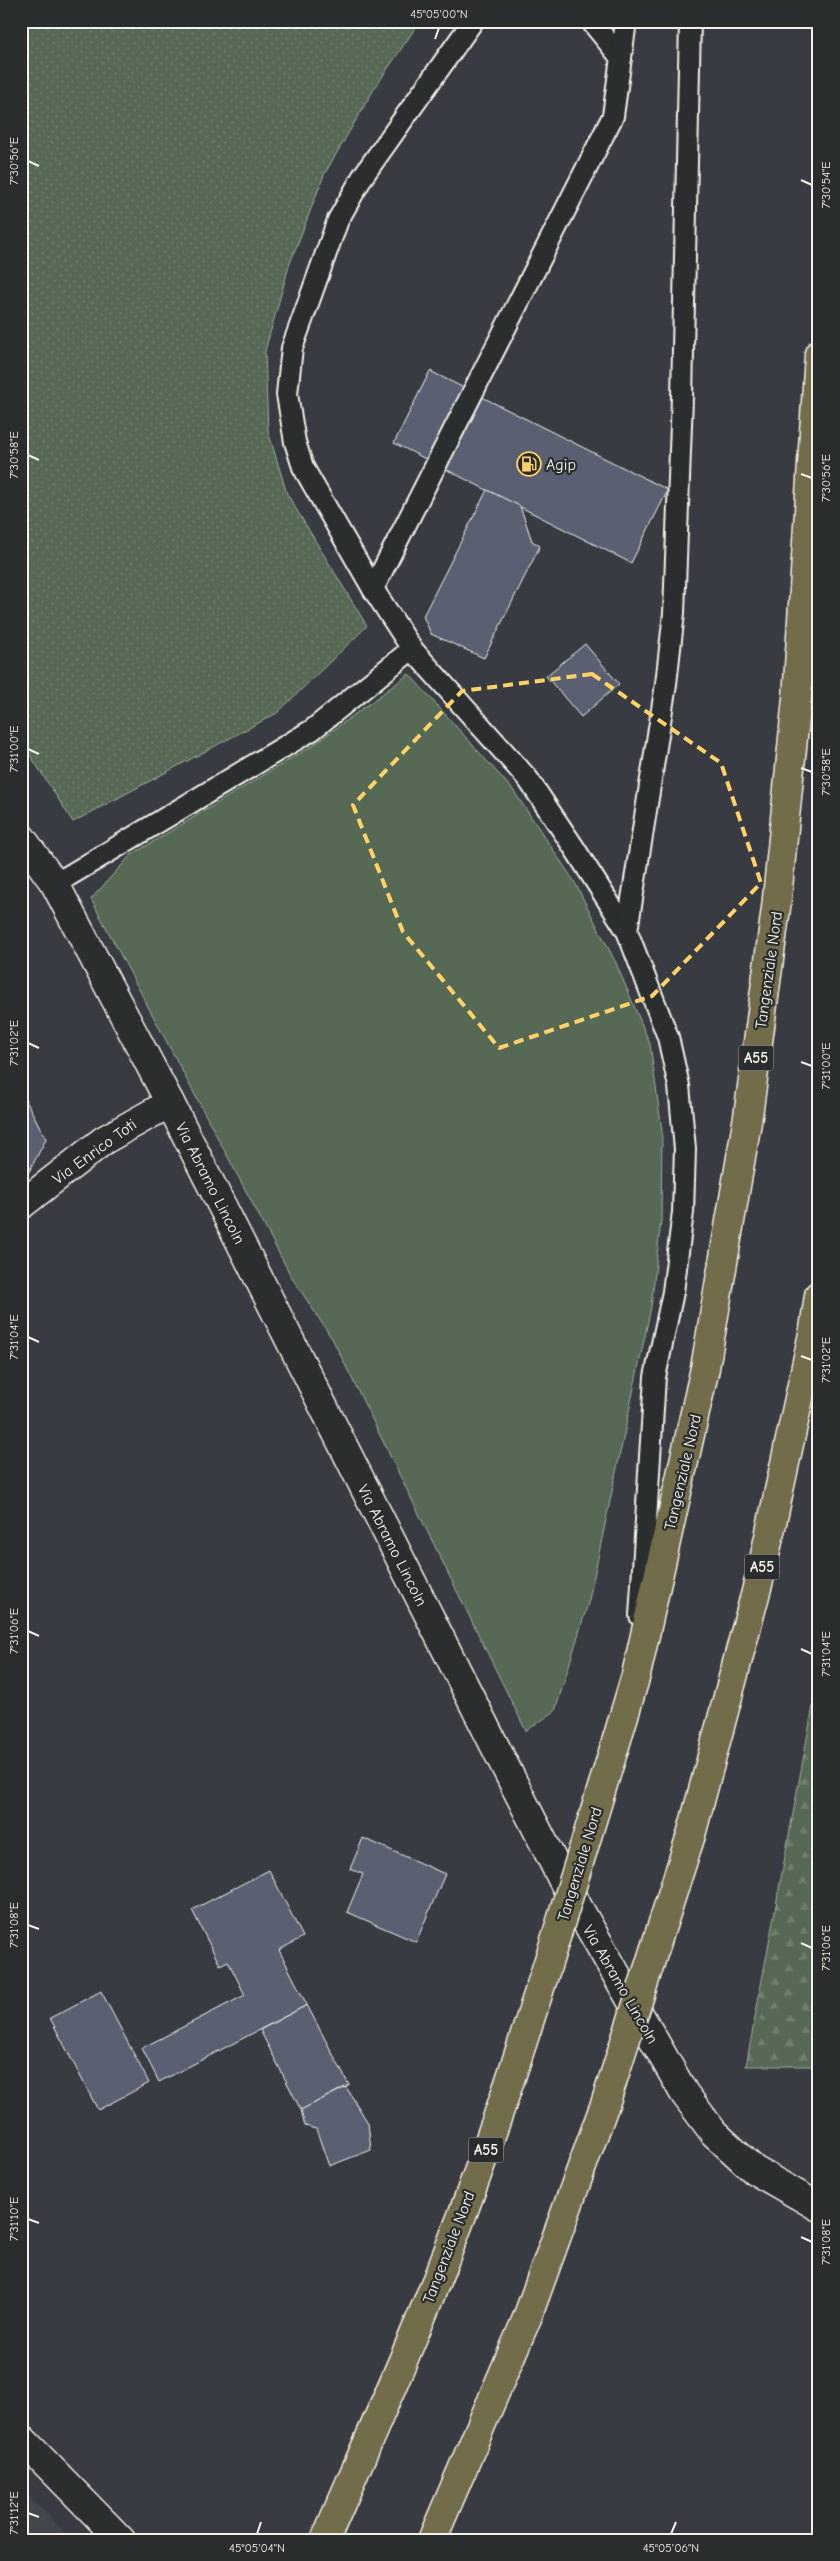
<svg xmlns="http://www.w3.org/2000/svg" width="840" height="2561" font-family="'Comic Neue',sans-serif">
	<defs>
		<pattern id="forest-firs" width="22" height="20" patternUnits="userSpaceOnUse" patternTransform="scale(1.25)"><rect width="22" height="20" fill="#556954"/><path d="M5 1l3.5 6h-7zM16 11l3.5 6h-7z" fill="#6e7f6d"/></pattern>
		<pattern id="park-dots" width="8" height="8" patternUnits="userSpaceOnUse" patternTransform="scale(1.25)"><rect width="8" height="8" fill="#556954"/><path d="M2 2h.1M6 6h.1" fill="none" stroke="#6e7f6d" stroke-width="1.8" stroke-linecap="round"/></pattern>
	</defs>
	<rect width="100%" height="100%" fill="#383c42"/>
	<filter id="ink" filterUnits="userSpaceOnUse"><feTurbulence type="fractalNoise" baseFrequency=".02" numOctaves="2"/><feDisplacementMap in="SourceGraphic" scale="10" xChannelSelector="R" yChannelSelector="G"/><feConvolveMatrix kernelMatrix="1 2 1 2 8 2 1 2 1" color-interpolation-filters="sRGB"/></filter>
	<g filter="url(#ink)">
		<!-- built -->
		<polygon fill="#424750" points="21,2488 72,2540 21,2540"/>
		<!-- green -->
		<polygon fill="#556954" stroke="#a4ad9e" points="409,674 513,790 574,881 616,963 650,1044 662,1131 661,1221 651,1307 589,1600 555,1711 526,1731 333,1340 291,1276 91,899 131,855 312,746"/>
		<!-- forest -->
		<polygon fill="url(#forest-firs)" stroke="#a4ad9e" points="819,1674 819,2066 746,2066"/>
		<!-- park -->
		<polygon fill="url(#park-dots)" stroke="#a4ad9e" points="21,21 420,21 374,89 324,175 289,266 265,351 268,431 287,494 367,626 277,713 73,822 21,741"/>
		<!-- building -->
		<g fill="#5a6072" stroke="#f4f1e8">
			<polygon points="430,371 668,490 631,563 394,443"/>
			<polygon points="487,490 520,506 532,541 540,546 484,658 431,634 423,616"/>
			<polygon points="585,644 619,684 581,717 546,676"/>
			<polygon points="21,1091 46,1139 21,1187"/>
			<polygon points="363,1838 445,1874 416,1942 347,1912 363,1874 350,1869"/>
			<polygon points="269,1870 303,1937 279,1950 307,2005 159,2082 142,2048 245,1995 228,1961 220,1965 192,1910"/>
			<polygon points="101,1991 149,2083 98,2110 50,2018"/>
			<polygon points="307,2005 349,2085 301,2110 260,2030"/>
			<polygon points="346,2087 368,2123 371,2150 329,2166 316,2129 305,2126 301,2110"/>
			<polygon points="566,2535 612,2540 566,2540"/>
		</g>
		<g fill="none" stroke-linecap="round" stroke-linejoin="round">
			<!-- lane casing -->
			<g stroke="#f4f1e8" stroke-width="24">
				<g id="lane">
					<polyline points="473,21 363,176 338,220 292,348 287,394 295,442 303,467 373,589 412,649 528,779 573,846 627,931 668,1037 679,1086 685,1149 683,1212 673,1292 655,1377 640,1616"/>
					<polyline points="591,21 621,58"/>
					<polyline points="373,589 613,116 626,21"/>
					<polyline points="55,884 312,730 412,649"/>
					<polyline points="627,931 666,684 674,613 682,397 690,21"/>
				</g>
			</g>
			<!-- street casing -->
			<g stroke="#f4f1e8" stroke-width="31">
				<g id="street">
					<polyline points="21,837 55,884 170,1103 562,1879 684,2093 714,2133 754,2170 819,2207"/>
					<polyline points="21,1205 104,1140 170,1103"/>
				</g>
			</g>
			<!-- secondary casing -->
			<g stroke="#f4f1e8" stroke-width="31">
				<polyline id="secondary" points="21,2438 121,2540"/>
			</g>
			<!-- highway casing -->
			<g stroke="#f4f1e8" stroke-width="31">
				<g id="highway">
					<polyline points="614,1749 636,1675 705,1368 748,1116 776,908 797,698 819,354"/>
					<polyline points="691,1835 762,1569 814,1329 819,1295"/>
				</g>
			</g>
			<!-- lane -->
			<use href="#lane" stroke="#2a2d2e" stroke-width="20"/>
			<!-- street -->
			<use href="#street" stroke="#2a2d2e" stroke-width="28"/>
			<!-- secondary -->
			<use href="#secondary" stroke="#2a2d2e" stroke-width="28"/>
			<!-- highway -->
			<use href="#highway" stroke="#736c4b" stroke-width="28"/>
			<!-- highway-bridge casing -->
			<g stroke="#f4f1e8" stroke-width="31" stroke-linecap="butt">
				<g id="highway-bridge">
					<path d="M325 2540C382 2409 441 2279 488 2144 534 2014 573 1881 614 1749"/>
					<polyline points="432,2540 527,2318 606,2101 691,1835"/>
				</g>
			</g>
			<!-- highway-bridge -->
			<use href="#highway-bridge" stroke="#736c4b" stroke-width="28"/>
		</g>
	</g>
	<!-- marked area -->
	<path fill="none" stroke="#ffd166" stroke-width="4" stroke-dasharray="10 6" stroke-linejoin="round" d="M592 674 721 763 761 883 652 996 499 1048 403 932 353 805 462 691Z"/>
	<!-- ticks -->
	<path fill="none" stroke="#f4f1e8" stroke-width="2" d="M435 39 439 28M28 161 39 166M801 180 812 185M28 455 39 460M801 474 812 478M28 749 39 754M801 768 812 772M28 1043 39 1048M801 1062 812 1066M28 1337 39 1342M801 1356 812 1360M28 1631 39 1636M801 1649 812 1654M28 1925 39 1929M801 1943 812 1948M28 2219 39 2223M801 2237 812 2242M28 2513 39 2517M257 2534 261 2522M671 2534 676 2522"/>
	<!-- icons -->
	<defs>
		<g id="fuel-ring" transform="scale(1.25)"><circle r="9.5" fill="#2a2d2e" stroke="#ffd166" stroke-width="1.5"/><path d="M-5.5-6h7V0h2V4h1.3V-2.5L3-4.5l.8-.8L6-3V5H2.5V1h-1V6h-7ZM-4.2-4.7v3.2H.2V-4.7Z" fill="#ffd166"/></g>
	</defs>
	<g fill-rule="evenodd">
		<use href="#fuel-ring" x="529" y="464"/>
	</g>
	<g text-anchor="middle" stroke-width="4.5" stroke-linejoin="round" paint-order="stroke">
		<!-- shield labels -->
		<g fill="#2a2d2e" stroke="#b7b6b0" stroke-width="1">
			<rect x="738.5" y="1045.5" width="35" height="25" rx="4"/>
			<rect x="744.5" y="1554.5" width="35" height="25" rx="4"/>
			<rect x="468.5" y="2137.5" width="35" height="25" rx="4"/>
		</g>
		<g font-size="15" font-weight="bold" fill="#f4f1e8">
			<text x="756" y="1063">A55</text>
			<text x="762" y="1572">A55</text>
			<text x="486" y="2155">A55</text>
		</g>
		<!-- poi labels -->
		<g font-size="16" fill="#f4f1e8" stroke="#2a2d2e" text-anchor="start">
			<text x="546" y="470">Agip</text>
		</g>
		<!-- street labels -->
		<g font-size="16" fill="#f4f1e8" stroke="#2a2d2e">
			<text transform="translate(768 970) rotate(-82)" y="6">Tangenziale Nord</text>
			<text transform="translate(94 1151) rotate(-36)" y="6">Via Enrico Toti</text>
			<text transform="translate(211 1183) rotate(63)" y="6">Via Abramo Lincoln</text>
			<text transform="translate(682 1472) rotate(-77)" y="6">Tangenziale Nord</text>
			<text transform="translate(393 1545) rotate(63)" y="6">Via Abramo Lincoln</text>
			<text transform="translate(579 1864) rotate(-73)" y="6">Tangenziale Nord</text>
			<text transform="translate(621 1984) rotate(60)" y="6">Via Abramo Lincoln</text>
			<text transform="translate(448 2247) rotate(-69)" y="6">Tangenziale Nord</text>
		</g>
	</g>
	<!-- margin -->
	<rect width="840" height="2561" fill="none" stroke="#2a2d2e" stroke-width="55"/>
	<rect x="28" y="28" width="784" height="2506" fill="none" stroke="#f4f1e8" stroke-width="2"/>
	<g font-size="12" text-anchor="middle" fill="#f4f1e8">
		<text x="439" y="18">45°05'00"N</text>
		<text transform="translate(14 161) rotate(-90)" y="4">7°30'56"E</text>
		<text transform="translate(826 185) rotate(-90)" y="4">7°30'54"E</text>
		<text transform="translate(14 455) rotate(-90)" y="4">7°30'58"E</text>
		<text transform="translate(826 478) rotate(-90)" y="4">7°30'56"E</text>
		<text transform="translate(14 749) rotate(-90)" y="4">7°31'00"E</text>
		<text transform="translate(826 772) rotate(-90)" y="4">7°30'58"E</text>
		<text transform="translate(14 1043) rotate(-90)" y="4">7°31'02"E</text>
		<text transform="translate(826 1066) rotate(-90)" y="4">7°31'00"E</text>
		<text transform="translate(14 1337) rotate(-90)" y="4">7°31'04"E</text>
		<text transform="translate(826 1360) rotate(-90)" y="4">7°31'02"E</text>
		<text transform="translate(14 1631) rotate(-90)" y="4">7°31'06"E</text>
		<text transform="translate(826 1654) rotate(-90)" y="4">7°31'04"E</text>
		<text transform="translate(14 1925) rotate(-90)" y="4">7°31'08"E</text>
		<text transform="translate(826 1948) rotate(-90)" y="4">7°31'06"E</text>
		<text transform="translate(14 2219) rotate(-90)" y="4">7°31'10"E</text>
		<text transform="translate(826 2242) rotate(-90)" y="4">7°31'08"E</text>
		<text transform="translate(14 2513) rotate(-90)" y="4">7°31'12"E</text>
		<text x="257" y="2552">45°05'04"N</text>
		<text x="671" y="2552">45°05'06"N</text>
	</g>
</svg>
